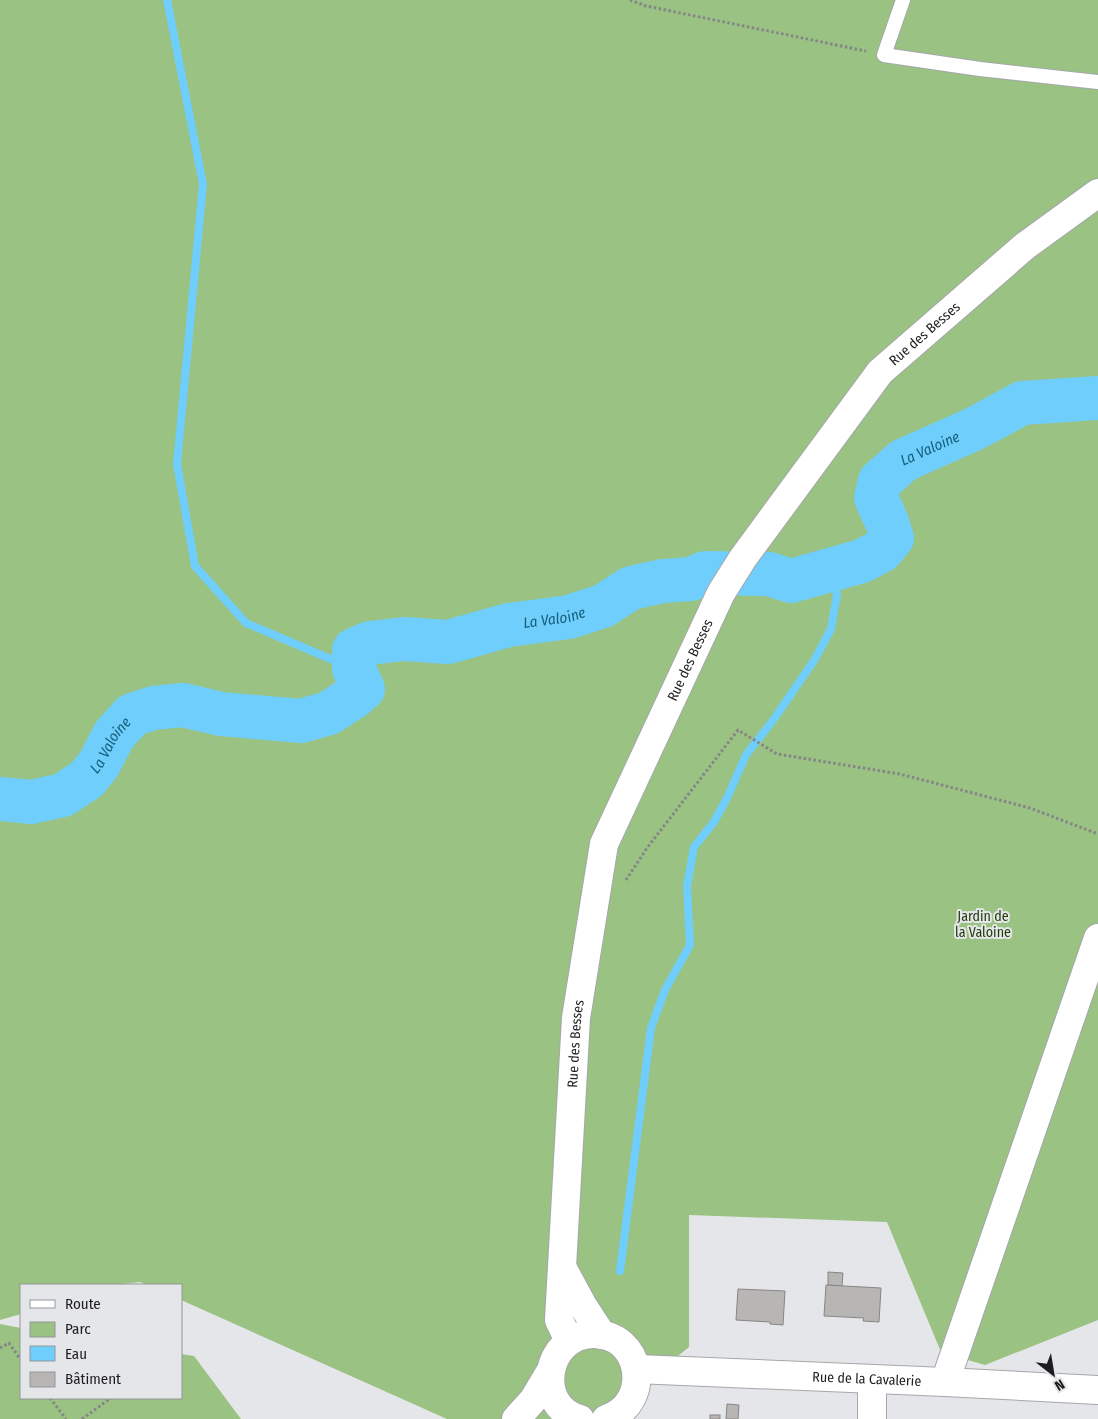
<svg xmlns="http://www.w3.org/2000/svg" width="1098" height="1419" font-family="'Fira Sans Condensed',sans-serif">
	<rect width="100%" height="100%" fill="#e5e6e9"/>
	<!-- green -->
	<g fill="#9ac282">
		<polygon points="0,0 1098,0 1098,1320 985,1365 941,1352 887,1222 689,1215 689,1347 601,1419 447,1419 181,1300 181,1285 148,1285 140,1282 113,1285 21,1285 21,1314 0,1320"/>
		<polygon points="0,1324 21,1328 21,1398 181,1398 181,1354 194,1356 241,1419 0,1419"/>
	</g>
	<!-- water -->
	<g fill="#6fcefb">
		<path d="M1098 398V407L1075 412 1062 408 1053 411 1042 408 1037 409 1023 414 999 431 969 440 914 464 890 481 887 488 889 509 893 514 895 523C901 528 911 543 904 551 896 559 890 557 886 570L875 575V567L872 565 868 566 865 570C835 571 813 582 786 593L782 594 776 589 791 581 862 561 881 551 892 538 887 522 876 498 880 481 904 460 974 429 1022 403Z"/>
		<path d="M705 573V581L700 589 642 591 631 597 596 620 580 627 569 630 555 629 520 633 494 640 473 642 460 647 452 655 447 657 418 652 377 650 371 654 366 661C366 670 374 677 373 686 370 706 343 716 327 723 322 726 315 730 310 731 292 735 257 730 237 729 232 729 224 729 218 728 215 727 212 723 209 721 201 716 187 711 177 711 152 712 130 728 116 746 110 754 108 765 102 774 90 791 69 803 49 808 33 812 16 808 0 806V799L31 802 63 795 87 779 99 764 114 735 132 715 153 708 183 705 221 714 301 721 329 713 355 696 362 689 354 669V650L370 643 404 639 448 642 509 625 569 617 603 606 631 588 663 581 691 579Z"/>
	</g>
	<g fill="none" stroke-linecap="round" stroke-linejoin="round">
		<!-- stream -->
		<g stroke="#6fcefb" stroke-width="8">
			<polyline points="167,0 203,184 177,464 195,566 246,623 354,669"/>
			<polyline points="620,1271 651,1028 665,990 690,945 687,886 694,847 714,822 728,796 746,755 774,719 815,659 831,629 837,595 833,574"/>
		</g>
		<!-- river -->
		<path stroke="#6fcefb" stroke-width="44" id="s1" d="M0 799 31 802 63 795 87 779 99 764 114 735 132 715 153 708 183 705 221 714 301 721 329 713 355 696 363 689 354 669V650L370 643 404 639 448 642 509 625 569 617 603 606 631 588 663 581 691 579 705 573 769 574 791 581 862 561 881 551 892 538 887 522 876 498 880 481 904 460 974 429 1022 403 1098 398"/>
	</g>
	<!-- building -->
	<g fill="#b8b6b4" stroke="#888583">
		<polygon points="828,1272 843,1273 842,1286 828,1285"/>
		<polygon points="826,1285 881,1288 879,1322 863,1321 864,1318 824,1316"/>
		<polygon points="738,1289 785,1291 783,1325 770,1324 770,1322 736,1320"/>
		<polygon points="727,1404 739,1405 738,1419 726,1419"/>
		<rect x="710" y="1415" width="10" height="4"/>
	</g>
	<g fill="none" stroke-linecap="round" stroke-linejoin="round">
		<!-- service casing -->
		<g stroke="#a6a7a9" stroke-width="16">
			<polyline id="service" points="903,0 884,55 980,69 1098,82"/>
		</g>
		<!-- minor casing -->
		<g stroke="#a6a7a9" stroke-width="30">
			<g id="minor">
				<path id="s2" d="M636 1369 945 1382 1098 1390"/>
				<polyline points="872,1379 872,1419"/>
				<polyline points="945,1382 1098,938"/>
			</g>
		</g>
		<!-- tertiary casing -->
		<g stroke="#a6a7a9" stroke-width="30">
			<g id="tertiary">
				<polyline points="562,1267 583,1306 602,1335"/>
				<path id="s3" d="M569 1341 559 1320 576 1018 604 844 721 593 743 558 880 372 1025 246 1098 193"/>
				<polyline points="516,1419 534,1399 550,1372"/>
				<path d="M580 1419C534 1407 544 1336 592 1334 642 1332 654 1403 606 1419"/>
			</g>
		</g>
		<!-- path -->
		<g stroke="#858588" stroke-width="3" stroke-dasharray="2.5 2.5" stroke-linecap="butt">
			<polyline points="630,0 646,6 866,51"/>
			<polyline points="626,880 647,848 738,730 777,754 900,774 1030,808 1098,834"/>
			<polyline points="0,1348 9,1343 21,1360"/>
			<polyline points="50,1398 66,1419"/>
			<polyline points="82,1419 111,1398"/>
		</g>
		<!-- service -->
		<use href="#service" stroke="#fff" stroke-width="14"/>
		<!-- minor -->
		<use href="#minor" stroke="#fff" stroke-width="28"/>
		<!-- tertiary -->
		<use href="#tertiary" stroke="#fff" stroke-width="28"/>
	</g>
	<g text-anchor="middle" stroke-width="4" stroke-linejoin="round" paint-order="stroke">
		<!-- street labels -->
		<g font-size="14" fill="#1e1e1f" stroke="#e5e6e9">
			<text dy="5" stroke="none"><textPath href="#s3" startOffset="1110">Rue des Besses</textPath></text>
			<text dy="5" stroke="none"><textPath href="#s3" startOffset="705">Rue des Besses</textPath></text>
			<text dy="5" stroke="none"><textPath href="#s3" startOffset="300">Rue des Besses</textPath></text>
			<text dy="5" stroke="none"><textPath href="#s2" startOffset="231">Rue de la Cavalerie</textPath></text>
		</g>
		<!-- park labels -->
		<g font-size="14" fill="#1e3b06" stroke="#e5e6e9">
			<text x="983" y="921">Jardin de<tspan x="983" dy="16">la Valoine</tspan></text>
		</g>
		<!-- water labels -->
		<g font-size="15" font-style="italic" fill="#155f7d" stroke="#e5e6e9">
			<text dy="5" stroke="none"><textPath href="#s1" startOffset="1140">La Valoine</textPath></text>
			<text dy="5" stroke="none"><textPath href="#s1" startOffset="660">La Valoine</textPath></text>
			<text dy="5" stroke="none"><textPath href="#s1" startOffset="134">La Valoine</textPath></text>
		</g>
	</g>
	<!-- legend -->
	<rect x="20" y="1284" width="162" height="115" fill="#e5e6e9" stroke="#959698"/>
	<rect x="30" y="1300" width="25" height="8" fill="#ffffff" stroke="#959698"/>
	<text x="65" y="1309" font-size="15" fill="#1e1e1f">Route</text>
	<rect x="30" y="1322" width="25" height="15" fill="#9ac282" stroke="#959698"/>
	<text x="65" y="1334" font-size="15" fill="#1e1e1f">Parc</text>
	<rect x="30" y="1346" width="25" height="15" fill="#6fcefb" stroke="#959698"/>
	<text x="65" y="1359" font-size="15" fill="#1e1e1f">Eau</text>
	<rect x="30" y="1372" width="25" height="15" fill="#b8b6b4" stroke="#959698"/>
	<text x="65" y="1384" font-size="15" fill="#1e1e1f">Bâtiment</text>
	<!-- north arrow -->
	<g transform="translate(1053 1374) rotate(149)" stroke="#e5e6e9" stroke-width="4" paint-order="stroke">
	<path d="M0-4L9 19L0 12L-9 19Z" fill="#1e1e1f"/>
	<text y="-8" font-size="14" font-weight="bold" text-anchor="middle" fill="#1e1e1f">N</text>
	</g>
</svg>
